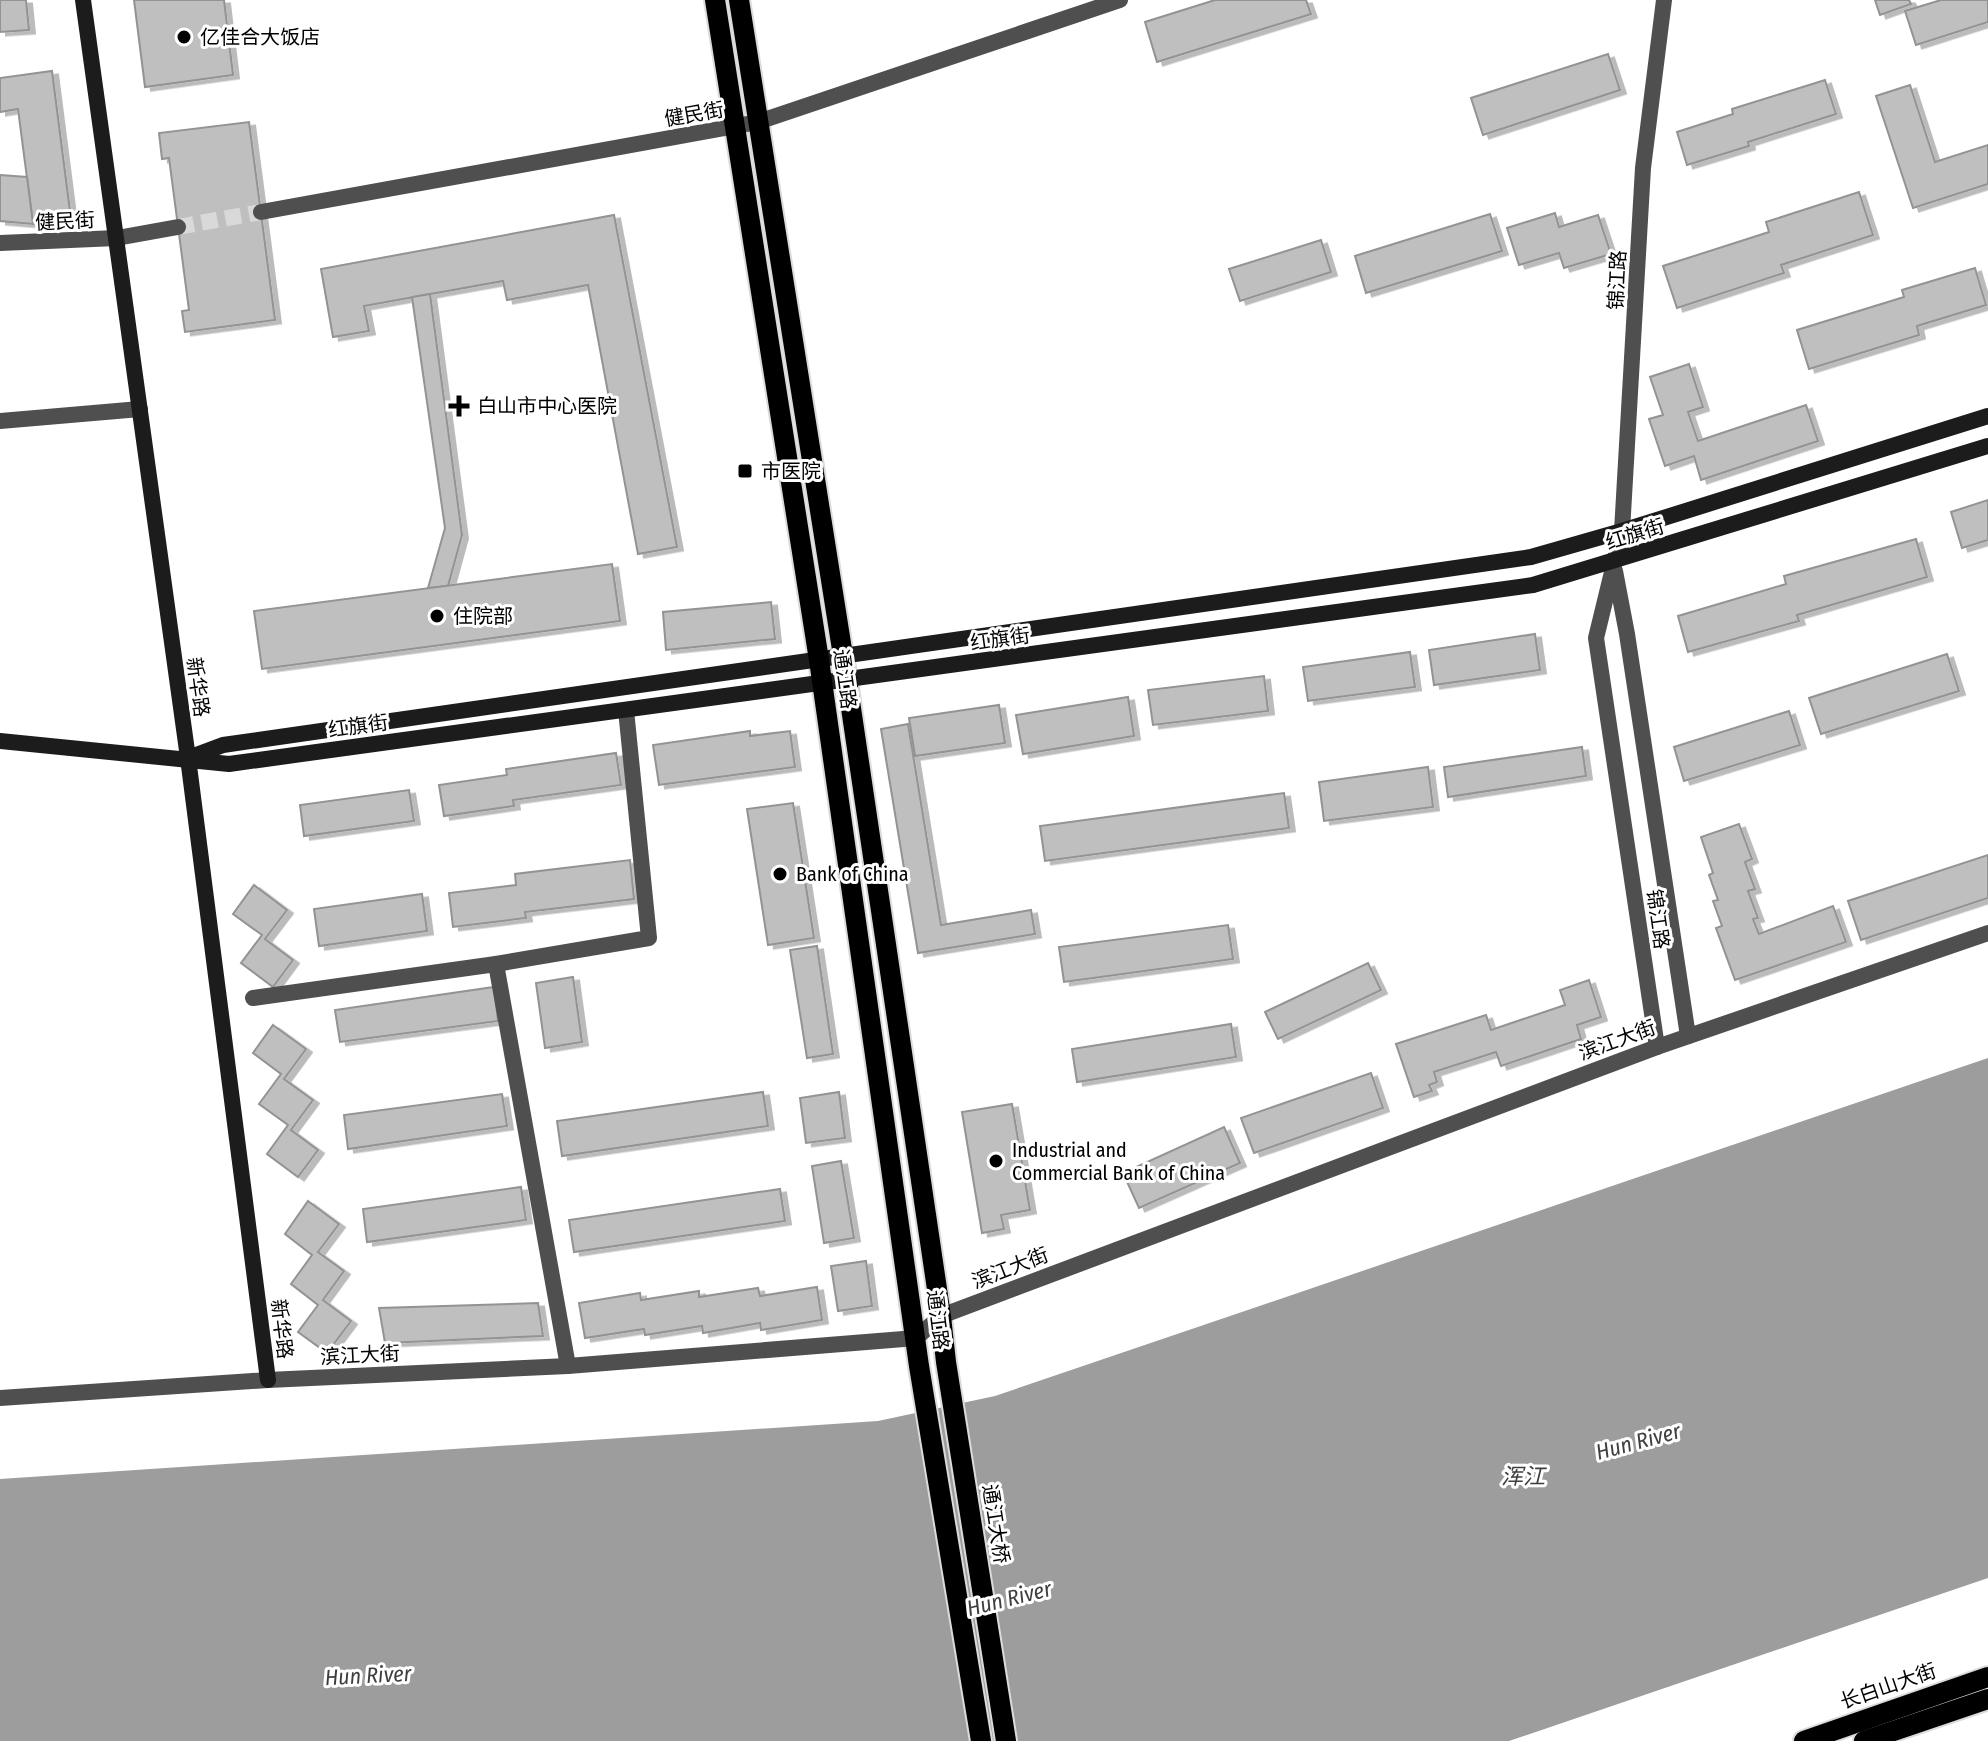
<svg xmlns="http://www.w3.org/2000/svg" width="1988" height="1741" font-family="'Fira Sans Condensed','Noto Sans SC',sans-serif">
	<defs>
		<filter id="shadow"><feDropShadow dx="6" dy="3.5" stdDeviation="0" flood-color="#0004"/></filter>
	</defs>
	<rect width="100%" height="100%" fill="#fff"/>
	<!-- water -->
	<polygon fill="#9d9d9d" points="1988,1058 1988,1578 1509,1741 0,1741 0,1479 878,1421 995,1396"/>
	<!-- building -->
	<g fill="#bfbfbf" stroke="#939393" stroke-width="2" filter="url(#shadow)">
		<polygon points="0,0 26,0 29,30 0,32"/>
		<polygon points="134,0 224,0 233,75 145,87"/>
		<polygon points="1215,0 1306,0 1311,14 1157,62 1145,22"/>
		<polygon points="1875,0 1909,0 1911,4 1880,15"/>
		<polygon points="1941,0 1988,0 1988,22 1916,45 1905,11"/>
		<polygon points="1608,54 1620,90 1483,135 1471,98"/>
		<polygon points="52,71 71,219 33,224 18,109 0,112 0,78"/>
		<polygon points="1825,80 1836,114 1748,142 1749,146 1687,165 1677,132 1733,114 1732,109"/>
		<polygon points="1910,85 1935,162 1988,145 1988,184 1913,208 1876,96"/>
		<polygon points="249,122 275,320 185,332 182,311 189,310 169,158 162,159 159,133"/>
		<polygon points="0,175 27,177 33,224 0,221"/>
		<polygon points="1859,192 1873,235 1781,265 1784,273 1677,308 1663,266 1769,232 1766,222"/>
		<polygon points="1555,213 1559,227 1598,215 1611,254 1564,268 1559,253 1519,265 1507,228"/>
		<polygon points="1490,214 1502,251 1366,293 1355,256"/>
		<polygon points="614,215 677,547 638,554 588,285 507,300 503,281 364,306 369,331 333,337 321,269"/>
		<polygon points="1321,240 1331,272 1240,301 1229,269"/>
		<polygon points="1975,268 1986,305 1917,326 1919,335 1809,369 1797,330 1904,297 1902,290"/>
		<polygon points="430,294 462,535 448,586 428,588 445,528 412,297"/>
		<polygon points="1689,364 1703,407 1688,412 1698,441 1806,405 1818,441 1701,480 1694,456 1665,466 1649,419 1663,415 1650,377"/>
		<polygon points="1988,500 1988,540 1962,548 1951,512"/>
		<polygon points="1916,539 1927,577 1797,615 1799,621 1688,652 1678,616 1786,584 1784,576"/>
		<polygon points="612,564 620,621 262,669 254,611"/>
		<polygon points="771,602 775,639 666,650 663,612"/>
		<polygon points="1535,634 1540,670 1434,685 1429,650"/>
		<polygon points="1410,652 1415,687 1308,701 1303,667"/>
		<polygon points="1947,654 1959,691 1821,734 1809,698"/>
		<polygon points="1264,676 1268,711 1153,725 1148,690"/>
		<polygon points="1128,697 1134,736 1023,754 1016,715"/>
		<polygon points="999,705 1005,743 915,756 909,718"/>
		<polygon points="1789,711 1800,745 1684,781 1674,747"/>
		<polygon points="908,724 941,925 1031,910 1035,934 918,953 881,729"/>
		<polygon points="750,731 750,736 790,731 795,767 659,785 653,745"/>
		<polygon points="1582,747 1586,776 1448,797 1444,767"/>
		<polygon points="616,753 621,785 513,800 514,806 444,816 439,785 507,775 506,769"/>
		<polygon points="1428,767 1433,807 1324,821 1319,782"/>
		<polygon points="409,790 414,821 304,836 300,805"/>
		<polygon points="1284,793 1289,828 1045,861 1040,826"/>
		<polygon points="793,803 814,938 768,945 747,809"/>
		<polygon points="1739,824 1752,859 1745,862 1755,889 1748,891 1758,918 1753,919 1759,934 1833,906 1846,942 1735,980 1716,928 1722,926 1713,901 1718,900 1709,875 1713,873 1701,837"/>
		<polygon points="1988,855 1988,898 1861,940 1848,901"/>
		<polygon points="630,860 634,899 525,912 526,918 453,927 449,893 516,885 515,874"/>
		<polygon points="254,885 287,910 265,939 293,960 273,987 241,963 262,935 233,914"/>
		<polygon points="422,894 427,931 319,946 314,909"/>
		<polygon points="1228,925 1233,959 1064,982 1059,947"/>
		<polygon points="817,946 833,1054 807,1058 790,950"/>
		<polygon points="1368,963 1381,990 1278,1039 1265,1012"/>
		<polygon points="573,977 582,1042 545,1048 536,983"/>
		<polygon points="1589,980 1601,1017 1577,1025 1581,1039 1501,1066 1496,1052 1434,1072 1437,1082 1429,1085 1432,1091 1414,1097 1396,1044 1486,1015 1491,1030 1565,1005 1560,990"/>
		<polygon points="494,987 498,1021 340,1042 335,1010"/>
		<polygon points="1231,1024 1236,1057 1077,1082 1072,1049"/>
		<polygon points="273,1025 306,1049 284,1079 313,1100 291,1130 318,1150 298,1177 267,1154 288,1125 259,1104 281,1074 253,1053"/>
		<polygon points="1371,1073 1383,1108 1254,1153 1241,1118"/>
		<polygon points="763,1092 768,1126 562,1156 557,1121"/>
		<polygon points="839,1092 845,1138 806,1143 800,1098"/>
		<polygon points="502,1094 507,1126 348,1149 344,1115"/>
		<polygon points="1012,1104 1030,1210 1001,1215 1004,1229 982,1233 962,1112"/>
		<polygon points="1224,1127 1240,1163 1139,1208 1123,1173"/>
		<polygon points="841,1161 854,1238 824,1243 812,1166"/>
		<polygon points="521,1187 526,1220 367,1242 363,1209"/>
		<polygon points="780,1189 785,1221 574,1252 569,1220"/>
		<polygon points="308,1201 339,1224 318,1252 344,1271 323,1300 351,1321 327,1353 298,1332 318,1305 291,1284 312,1255 285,1234"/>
		<polygon points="866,1261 872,1306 838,1311 831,1266"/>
		<polygon points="817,1287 822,1320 761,1330 760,1323 703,1333 702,1326 645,1335 644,1329 585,1338 579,1303 640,1293 641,1300 699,1291 699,1297 758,1288 760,1296"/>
		<polygon points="538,1303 543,1336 385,1343 379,1308"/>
	</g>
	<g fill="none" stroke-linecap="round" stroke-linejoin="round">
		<!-- tertiary-tunnel -->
		<polyline stroke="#d9d9d9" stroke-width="16" stroke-dasharray="16 8" stroke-linecap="butt" points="178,227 261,212"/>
		<!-- primary casing -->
		<g stroke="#dbdbdb" stroke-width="24">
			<g id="primary">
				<polyline points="715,0 819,660 919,1366 981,1741"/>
				<polyline points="739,0 847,681 941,1316 946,1362 1006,1741"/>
				<polyline points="1804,1741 1988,1677"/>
				<polyline points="1864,1741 1988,1699"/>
			</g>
		</g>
		<!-- minor -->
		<g stroke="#4f4f4f" stroke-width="16">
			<polyline points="0,421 140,409"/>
			<polyline points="253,998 496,964"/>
			<polyline points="568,1366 496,964 649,938 626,710"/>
		</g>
		<!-- tertiary -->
		<g stroke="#4f4f4f" stroke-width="16">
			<polyline points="261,212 758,122 1120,0"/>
			<polyline points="0,243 117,238 178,227"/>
			<polyline points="1615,571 1627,634 1688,1036"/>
			<polyline points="1657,1047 1596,638 1622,531 1643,168 1664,0"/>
			<polyline points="0,1398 268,1380 568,1366 916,1338 941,1316 1119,1249 1657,1047 1988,933"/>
		</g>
		<!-- secondary -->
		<g stroke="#1c1c1c" stroke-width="16">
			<polyline points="83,0 188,758 268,1380"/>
			<polyline points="0,741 229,764 1533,585 1988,446"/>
			<polyline points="191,757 223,745 1531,557 1622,531 1988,416"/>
		</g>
		<!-- primary -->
		<use href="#primary" stroke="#000" stroke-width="20"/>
	</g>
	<!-- markers -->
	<g fill="#000" stroke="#fff" stroke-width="3">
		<circle cx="184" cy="37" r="8"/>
		<path d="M455 394h8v8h8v8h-8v8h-8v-8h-8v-8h8z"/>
		<rect x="737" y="463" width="16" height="16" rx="4"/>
		<circle cx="437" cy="616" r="8"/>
		<circle cx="780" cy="874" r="8"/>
		<circle cx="996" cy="1161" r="8"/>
	</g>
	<g text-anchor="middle" stroke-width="6" stroke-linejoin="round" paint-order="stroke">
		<!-- poi labels -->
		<g font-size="20" fill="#000" stroke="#fff" text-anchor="start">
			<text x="200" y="44">亿佳合大饭店</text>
			<text x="477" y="413">白山市中心医院</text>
			<text x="761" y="478">市医院</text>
			<text x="453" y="623">住院部</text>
			<text x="796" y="881">Bank of China</text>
			<text x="1012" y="1157">Industrial and<tspan x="1012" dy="23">Commercial Bank of China</tspan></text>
		</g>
		<!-- street labels -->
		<g font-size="20" fill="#000" stroke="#fff">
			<text transform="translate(694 114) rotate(-10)" y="7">健民街</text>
			<text transform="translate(65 221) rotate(-3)" y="7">健民街</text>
			<text transform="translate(1617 280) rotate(-87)" y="7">锦江路</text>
			<text transform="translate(1635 534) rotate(-17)" y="7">红旗街</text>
			<text transform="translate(1000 639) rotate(-8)" y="7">红旗街</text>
			<text transform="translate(845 679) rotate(82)" y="7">通江路</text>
			<text transform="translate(198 687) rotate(82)" y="7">新华路</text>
			<text transform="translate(358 726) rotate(-8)" y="7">红旗街</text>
			<text transform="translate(1658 919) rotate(82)" y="7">锦江路</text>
			<text transform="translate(1617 1040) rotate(-20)" y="7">滨江大街</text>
			<text transform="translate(1010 1268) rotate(-21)" y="7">滨江大街</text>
			<text transform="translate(938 1320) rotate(83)" y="7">通江路</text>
			<text transform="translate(282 1329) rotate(83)" y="7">新华路</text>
			<text transform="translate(360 1355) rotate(-3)" y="7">滨江大街</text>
			<text transform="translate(996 1524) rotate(81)" y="7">通江大桥</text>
			<text transform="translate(1888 1686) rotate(-19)" y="7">长白山大街</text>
		</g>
		<!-- water labels -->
		<g font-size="22" font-style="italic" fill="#3e3e3e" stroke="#fff">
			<text transform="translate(1638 1441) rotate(-15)" y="8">Hun River</text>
			<text x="1523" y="1484">浑江</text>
			<text transform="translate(1009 1598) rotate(-14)" y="8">Hun River</text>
			<text transform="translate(368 1675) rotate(-3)" y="8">Hun River</text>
		</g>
	</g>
</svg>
